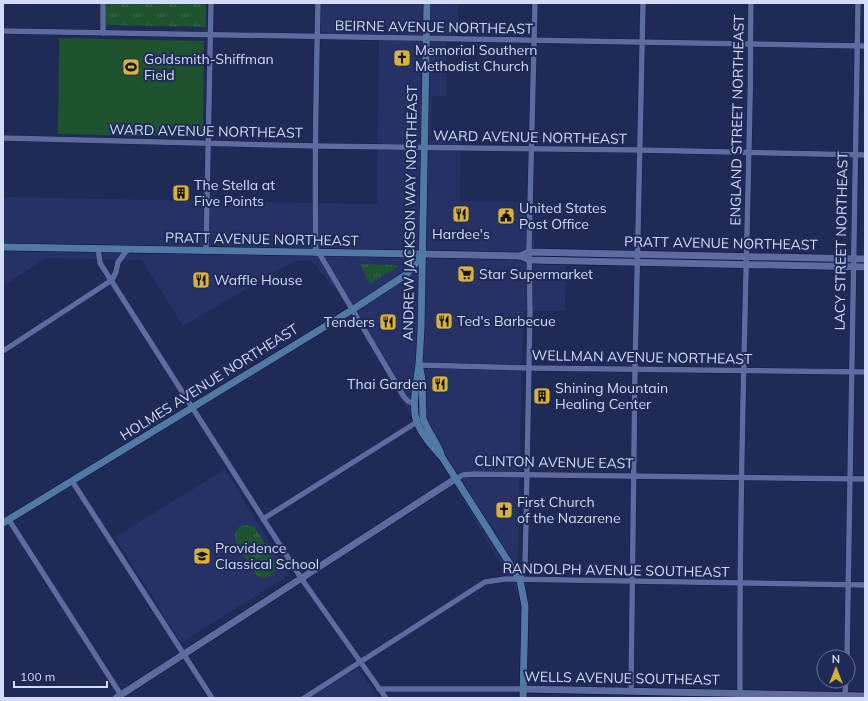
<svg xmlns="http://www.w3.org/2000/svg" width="868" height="701" font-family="Mulish,sans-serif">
	<defs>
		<pattern id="grass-tufts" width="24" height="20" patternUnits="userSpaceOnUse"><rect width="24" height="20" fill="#1e532f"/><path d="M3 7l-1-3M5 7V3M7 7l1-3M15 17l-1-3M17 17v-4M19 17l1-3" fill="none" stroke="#3e6b4e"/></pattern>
	</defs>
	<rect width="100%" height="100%" fill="#1f2a57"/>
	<!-- built -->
	<g fill="#263165">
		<polygon points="321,3 458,3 458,42 446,42 446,96 432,96 431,141 461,141 460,201 534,202 534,249 566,251 565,311 523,311 517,592 431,445 407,409 352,310 312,261 294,261 183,326 142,260 46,258 3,286 3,197 377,204 379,36 320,35"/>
		<polygon points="225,469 289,575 181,643 115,537"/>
		<polygon points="358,668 378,698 309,698"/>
	</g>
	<!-- grass -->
	<g fill="url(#grass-tufts)">
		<polygon points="106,3 206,3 206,27 106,25"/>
		<polygon points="360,264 398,265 399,266 370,284"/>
		<polygon points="249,525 256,529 276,562 275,571 271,576 263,578 256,575 235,541 235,532 240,526"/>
	</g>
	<!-- pitch -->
	<polygon fill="#1e532f" points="59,38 204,41 203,137 58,134"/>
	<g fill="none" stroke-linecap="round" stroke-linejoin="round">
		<!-- minor casing -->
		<g stroke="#0a103b" stroke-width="6">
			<g id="minor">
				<polyline points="3,31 865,46"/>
				<polyline points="103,33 103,3"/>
				<polyline points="3,138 316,146 639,150 865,155"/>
				<polyline points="98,249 100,263 301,578 386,698"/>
				<polyline points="206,251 211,3"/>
				<path d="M316 253C314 169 316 86 318 3"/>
				<polyline points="319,253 404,397 409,402 415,402"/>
				<polyline points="3,351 112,280 116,272 118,262 128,249"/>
				<polyline points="419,365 528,368 865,372"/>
				<polyline points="455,479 463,475 473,474 865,479"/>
				<polyline points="72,481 212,698"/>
				<polyline points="263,519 417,422"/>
				<polyline points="9,520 121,695"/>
				<polyline points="520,580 525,563 526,524 530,310 529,247 535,3"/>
				<polyline points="847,657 858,3"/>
				<polyline points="379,689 523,689"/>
				<polyline points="631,691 635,368 643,3"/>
				<path d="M740 692C739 495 746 297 750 100 751 68 750 35 751 3"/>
				<polyline points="845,695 846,681"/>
				<polyline points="304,698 485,582 505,579 865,585"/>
			</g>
		</g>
		<!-- tertiary casing -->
		<g stroke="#0a103b" stroke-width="8">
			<g id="tertiary">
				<polyline points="423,254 520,256 530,260 865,267"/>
				<polyline points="520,256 529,252 865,259"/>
				<polyline points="523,689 865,696"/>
				<polyline points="116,698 455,479"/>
			</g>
		</g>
		<!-- secondary casing -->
		<g stroke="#0a103b" stroke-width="8">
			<g id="secondary">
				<path d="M427 3 421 330C420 342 420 353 419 364 417 380 411 407 417 422 421 434 433 447 442 457L520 580 525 606 523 698"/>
				<polyline points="3,247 423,254"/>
				<path d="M420 369 422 379 423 418C427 430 436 441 441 454"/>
				<polyline points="3,523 352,310 407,274 423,254"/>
			</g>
		</g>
		<!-- minor -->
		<use href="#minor" stroke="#5d6b9f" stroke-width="5.5"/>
		<!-- tertiary -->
		<use href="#tertiary" stroke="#5d6b9f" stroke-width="7"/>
		<!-- secondary -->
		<use href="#secondary" stroke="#5179a3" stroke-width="7"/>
	</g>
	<!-- icons -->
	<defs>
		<g id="church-square" transform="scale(0.9)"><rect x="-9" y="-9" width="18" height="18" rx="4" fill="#d9b334" stroke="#1f2a57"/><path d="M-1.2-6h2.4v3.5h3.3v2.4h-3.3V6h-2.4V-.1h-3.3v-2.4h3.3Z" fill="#111"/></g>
		<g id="stadium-square" transform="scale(0.9)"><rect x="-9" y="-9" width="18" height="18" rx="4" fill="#d9b334" stroke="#1f2a57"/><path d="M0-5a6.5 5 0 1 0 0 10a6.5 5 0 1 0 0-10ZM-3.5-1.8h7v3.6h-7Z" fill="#111"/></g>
		<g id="building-square" transform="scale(0.9)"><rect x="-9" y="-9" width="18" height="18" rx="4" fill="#d9b334" stroke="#1f2a57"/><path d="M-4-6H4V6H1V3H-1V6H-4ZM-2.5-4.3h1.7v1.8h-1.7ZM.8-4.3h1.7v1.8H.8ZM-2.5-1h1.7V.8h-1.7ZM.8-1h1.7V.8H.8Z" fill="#111"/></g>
		<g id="restaurant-square" transform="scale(0.9)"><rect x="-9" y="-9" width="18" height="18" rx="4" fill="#d9b334" stroke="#1f2a57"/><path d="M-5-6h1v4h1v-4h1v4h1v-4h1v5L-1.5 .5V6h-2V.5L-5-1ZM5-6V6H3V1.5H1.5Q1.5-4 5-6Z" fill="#111"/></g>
		<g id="civic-square" transform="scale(0.9)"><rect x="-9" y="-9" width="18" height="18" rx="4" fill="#d9b334" stroke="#1f2a57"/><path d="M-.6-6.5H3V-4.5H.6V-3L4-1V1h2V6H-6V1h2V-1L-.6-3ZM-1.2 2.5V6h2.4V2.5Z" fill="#111"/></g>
		<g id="supermarket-square" transform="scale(0.9)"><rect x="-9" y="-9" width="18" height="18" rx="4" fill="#d9b334" stroke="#1f2a57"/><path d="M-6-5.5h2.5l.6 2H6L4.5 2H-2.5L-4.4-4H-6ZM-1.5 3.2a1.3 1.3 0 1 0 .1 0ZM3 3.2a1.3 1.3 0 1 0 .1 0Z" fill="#111"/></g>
		<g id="school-square" transform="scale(0.9)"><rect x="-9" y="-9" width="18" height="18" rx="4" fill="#d9b334" stroke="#1f2a57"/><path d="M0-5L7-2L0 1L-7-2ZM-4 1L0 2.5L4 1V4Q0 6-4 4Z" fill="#111"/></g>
	</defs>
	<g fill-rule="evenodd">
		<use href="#church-square" x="402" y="58"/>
		<use href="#stadium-square" x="131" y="67"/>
		<use href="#building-square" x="181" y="193"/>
		<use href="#restaurant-square" x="461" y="214"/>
		<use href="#civic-square" x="506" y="216"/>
		<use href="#supermarket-square" x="466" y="274"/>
		<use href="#restaurant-square" x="201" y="280"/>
		<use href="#restaurant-square" x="444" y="321"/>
		<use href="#restaurant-square" x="388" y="322"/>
		<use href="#restaurant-square" x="440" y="384"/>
		<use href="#building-square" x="542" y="396"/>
		<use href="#church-square" x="504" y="510"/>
		<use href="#school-square" x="202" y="556"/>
	</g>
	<g text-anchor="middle" stroke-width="4" stroke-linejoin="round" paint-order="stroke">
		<!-- street labels -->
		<g font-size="14" fill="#d2dcf9" stroke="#1f2a57">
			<text transform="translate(434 27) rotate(1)" y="5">BEIRNE AVENUE NORTHEAST</text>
			<text transform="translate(737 120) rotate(-89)" y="5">ENGLAND STREET NORTHEAST</text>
			<text transform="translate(206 131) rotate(1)" y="5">WARD AVENUE NORTHEAST</text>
			<text transform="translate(530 137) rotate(1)" y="5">WARD AVENUE NORTHEAST</text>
			<text transform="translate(410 213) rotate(-89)" y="5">ANDREW JACKSON WAY NORTHEAST</text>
			<text transform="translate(262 239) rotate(1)" y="5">PRATT AVENUE NORTHEAST</text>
			<text transform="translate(841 241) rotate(-89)" y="5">LACY STREET NORTHEAST</text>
			<text transform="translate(721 243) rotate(1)" y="5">PRATT AVENUE NORTHEAST</text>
			<text transform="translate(642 357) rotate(1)" y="5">WELLMAN AVENUE NORTHEAST</text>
			<text transform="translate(209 382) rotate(-32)" y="5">HOLMES AVENUE NORTHEAST</text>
			<text transform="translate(554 462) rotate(1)" y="5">CLINTON AVENUE EAST</text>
			<text transform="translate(616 570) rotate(1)" y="5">RANDOLPH AVENUE SOUTHEAST</text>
			<text transform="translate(622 678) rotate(1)" y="5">WELLS AVENUE SOUTHEAST</text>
		</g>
		<!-- poi labels -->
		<g font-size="14" fill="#d2dcf9" stroke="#1f2a57" text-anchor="start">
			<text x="415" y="55">Memorial Southern<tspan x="415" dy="16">Methodist Church</tspan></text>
			<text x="144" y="64">Goldsmith-Shiffman<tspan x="144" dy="16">Field</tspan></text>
			<text x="194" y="190">The Stella at<tspan x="194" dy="16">Five Points</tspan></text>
			<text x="519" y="213">United States<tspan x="519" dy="16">Post Office</tspan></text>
			<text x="461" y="239" text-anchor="middle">Hardee's</text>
			<text x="479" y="279">Star Supermarket</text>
			<text x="214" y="285">Waffle House</text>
			<text x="457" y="326">Ted's Barbecue</text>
			<text x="375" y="327" text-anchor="end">Tenders</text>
			<text x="427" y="389" text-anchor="end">Thai Garden</text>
			<text x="555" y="393">Shining Mountain<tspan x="555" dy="16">Healing Center</tspan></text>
			<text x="517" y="507">First Church<tspan x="517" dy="16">of the Nazarene</tspan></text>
			<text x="215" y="553">Providence<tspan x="215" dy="16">Classical School</tspan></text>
		</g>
	</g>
	<!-- border -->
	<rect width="868" height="701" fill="none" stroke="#d2dcf9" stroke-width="8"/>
	<!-- north arrow -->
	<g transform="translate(836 669)"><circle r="19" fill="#1f2a57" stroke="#677198"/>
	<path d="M0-3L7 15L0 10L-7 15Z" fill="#d9b334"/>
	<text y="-6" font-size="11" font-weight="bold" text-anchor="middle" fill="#d2dcf9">N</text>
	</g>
	<!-- scale -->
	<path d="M14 681v6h93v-6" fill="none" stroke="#d2dcf9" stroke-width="2"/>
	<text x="20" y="681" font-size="12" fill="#d2dcf9" stroke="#1f2a57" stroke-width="3" paint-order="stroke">100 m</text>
</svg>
